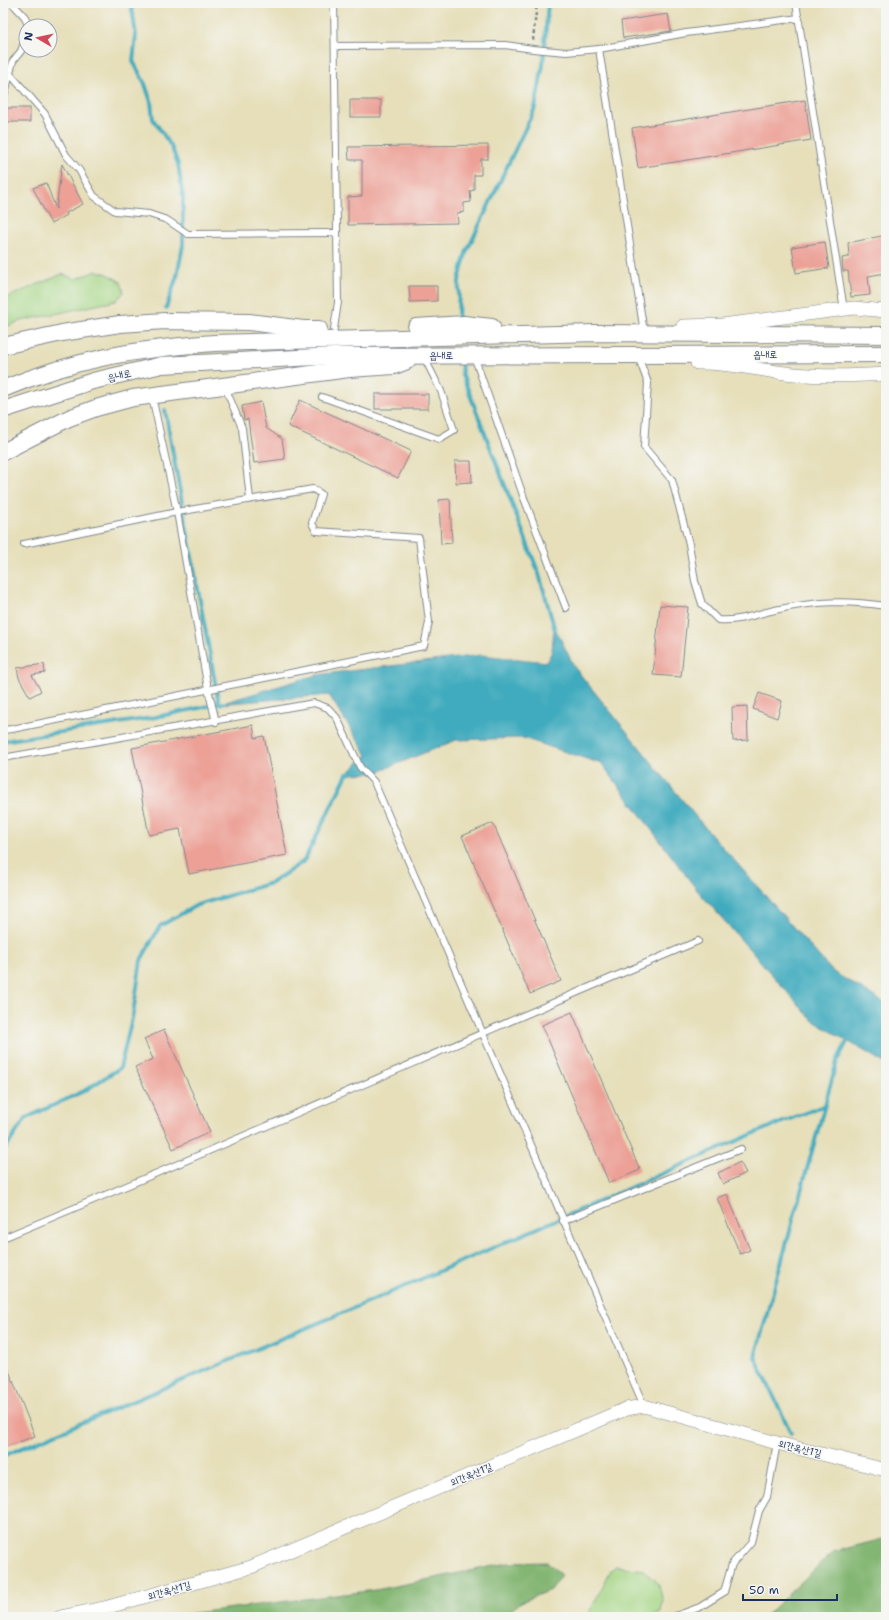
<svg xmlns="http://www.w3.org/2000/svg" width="889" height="1620" font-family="'Shantell Sans','Poor Story',sans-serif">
	<rect width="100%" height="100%" fill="#f6f6f2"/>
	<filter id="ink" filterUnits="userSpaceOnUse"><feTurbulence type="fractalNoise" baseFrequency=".025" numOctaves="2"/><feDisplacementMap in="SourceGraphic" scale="8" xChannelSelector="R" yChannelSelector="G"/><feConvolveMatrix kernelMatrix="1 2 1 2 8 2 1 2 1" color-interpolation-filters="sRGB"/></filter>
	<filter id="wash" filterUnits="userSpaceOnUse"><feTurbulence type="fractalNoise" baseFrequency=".012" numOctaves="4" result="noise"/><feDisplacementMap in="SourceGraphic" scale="16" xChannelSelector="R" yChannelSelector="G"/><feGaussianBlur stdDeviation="0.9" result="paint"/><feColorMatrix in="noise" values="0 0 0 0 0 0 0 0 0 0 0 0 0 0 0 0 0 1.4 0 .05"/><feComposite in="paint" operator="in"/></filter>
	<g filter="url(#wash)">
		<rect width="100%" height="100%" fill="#e6dfba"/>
		<!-- green -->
		<g fill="#a4d584" stroke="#608271">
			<polygon points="96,271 108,274 121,282 124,292 116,301 21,321 3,328 3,299 62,274 76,279"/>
			<polygon points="616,1566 643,1570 658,1583 663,1600 661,1612 648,1617 587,1617 611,1570"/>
		</g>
		<!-- forest -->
		<g fill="#83b672" stroke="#4f7268">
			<polygon points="886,1538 886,1617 764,1617 833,1552"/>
			<polygon points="548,1562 561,1575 550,1590 521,1602 503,1617 162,1617 376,1590 508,1563"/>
		</g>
		<!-- water -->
		<polygon fill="#3fabbe" stroke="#2d6d8e" points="554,626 575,668 697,818 832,971 886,1004 886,1064 812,1020 697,890 602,764 523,738 456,740 375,773 347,774 367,755 329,695 219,704 316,675 481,655 547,662 552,651"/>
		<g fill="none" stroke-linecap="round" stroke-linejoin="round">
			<!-- stream -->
			<g stroke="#3fabbe" stroke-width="4">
				<polyline points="131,3 136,35 133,61 145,84 151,102 153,119 171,146 178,164 183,197 183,245 177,276 166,308"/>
				<polyline points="458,321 459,280 466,253 535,108 543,65 548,3"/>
				<polyline points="461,359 462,374 539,574 555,630"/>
				<polyline points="165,410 219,704"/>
				<polyline points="3,741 151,718 223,703"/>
				<polyline points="3,1152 26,1118 84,1091 120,1068 133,1014 141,960 160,926 197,905 271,883 304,861 347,774 352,773"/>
				<polyline points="791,1433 755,1357 837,1061 849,1038"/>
				<polyline points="3,1456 387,1294 755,1133 825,1105"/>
			</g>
		</g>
		<g id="blocks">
			<!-- building -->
			<g fill="#eca096">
				<polygon points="668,14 671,31 623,38 621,21"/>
				<rect x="350" y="100" width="31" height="17"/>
				<polygon points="805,100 811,140 638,168 632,128"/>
				<rect x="7" y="108" width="23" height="14"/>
				<polygon points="488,145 488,159 481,159 481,175 474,175 474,190 470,191 471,202 464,203 464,212 457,213 458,223 348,225 348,197 362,196 362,160 349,160 348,147"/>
				<polygon points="62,164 83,204 66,213 67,215 51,224 33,188 46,183 56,209"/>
				<polygon points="886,235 886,273 868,276 870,295 851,297 848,271 843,271 842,258 849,257 848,243"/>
				<polygon points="825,242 829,268 796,273 792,247"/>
				<polygon points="409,286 437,286 437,301 410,302"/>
				<rect x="375" y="394" width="53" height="15"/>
				<polygon points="300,400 411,451 398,478 288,426"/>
				<polygon points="261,402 266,428 282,439 285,459 254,463 248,419 244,420 242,406"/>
				<polygon points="455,461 471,461 472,482 456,483"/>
				<polygon points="450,499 452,543 441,544 439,500"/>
				<polygon points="660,605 688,607 681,677 653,675"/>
				<polygon points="44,664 45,673 32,675 41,691 30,697 19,678 17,668"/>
				<polygon points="759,693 782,701 777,718 753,709"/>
				<polygon points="747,706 748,740 733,741 732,707"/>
				<polygon points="253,725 255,738 264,736 287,855 189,874 180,829 149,835 132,748"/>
				<polygon points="493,823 561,981 530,994 462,836"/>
				<polygon points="572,1012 640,1170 609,1183 542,1025"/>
				<polygon points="164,1030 210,1132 173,1149 135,1067 153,1059 144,1039"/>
				<polygon points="740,1162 746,1173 723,1184 718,1173"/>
				<polygon points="727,1194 750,1250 740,1254 717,1198"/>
				<polygon points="3,1356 35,1436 3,1448"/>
			</g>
		</g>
	</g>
	<g filter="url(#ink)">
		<use href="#blocks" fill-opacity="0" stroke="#80878c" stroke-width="1"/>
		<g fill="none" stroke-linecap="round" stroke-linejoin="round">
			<!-- service casing -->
			<g stroke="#80878c" stroke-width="8">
				<g id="service">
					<polyline points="12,3 25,17 28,26"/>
					<polyline points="796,3 844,310"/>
					<polyline points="335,46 505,45 533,49 566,52 599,49 686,33 799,18"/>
					<polyline points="599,49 643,326"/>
					<polyline points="3,66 45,114 66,155 79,170 94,196 115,211 149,214 167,220 188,234 337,233"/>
					<polyline points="3,101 13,61 21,51 26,38"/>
					<polyline points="334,329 338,302 334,3"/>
					<polyline points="474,356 524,498 566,608"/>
					<path d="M638 356 648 383 644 447 672 480 689 544 695 581 702 604 718 620C738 622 756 614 775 610 815 601 846 600 886 606"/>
					<polyline points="225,387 242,428 250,499"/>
					<polyline points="152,396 177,512 208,689 216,722"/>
					<polyline points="322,397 439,439 454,430 441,391 424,357"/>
					<polyline points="3,730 12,729 424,646 429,622 419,538 316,531 312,523 321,494 313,489 177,512 24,544"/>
					<polyline points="3,758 314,703 328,708 337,718 360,767 374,782 644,1406"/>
					<polyline points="563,1221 741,1149"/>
					<path d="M3 1238C236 1141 466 1039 698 941"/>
					<polyline points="673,1617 700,1607 724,1592 732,1564 751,1542 759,1511 767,1497 777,1443"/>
				</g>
			</g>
			<!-- minor casing -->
			<g stroke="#80878c" stroke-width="14">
				<g id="minor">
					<polyline points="683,326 722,325 854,308 886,311"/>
					<path d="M697 363C730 362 761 371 794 374 825 377 856 376 886 374"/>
					<polyline points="60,1617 108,1607 251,1567 626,1409 644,1406 777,1443 886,1470"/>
				</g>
			</g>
			<!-- tertiary casing -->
			<g stroke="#80878c" stroke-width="18">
				<g id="tertiary">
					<polyline points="416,327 464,324 492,327"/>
					<polyline points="3,346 62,333 120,324 165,321 249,322 303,329 319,329"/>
					<path d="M3 389C74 359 137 349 214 343L595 333 886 335"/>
					<polyline points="3,410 93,381 162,365 335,356 886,354"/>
					<polyline points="3,452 69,418 96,408 133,398 349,369 394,366 407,361"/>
				</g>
			</g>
			<!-- path -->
			<polyline stroke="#80878c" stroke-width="2.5" stroke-dasharray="3 3" stroke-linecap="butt" points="533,40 537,3"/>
			<!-- service -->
			<use href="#service" stroke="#fff" stroke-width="6"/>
			<!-- minor -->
			<use href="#minor" stroke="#fff" stroke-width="13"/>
			<!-- tertiary -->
			<use href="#tertiary" stroke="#fff" stroke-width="16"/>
		</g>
	</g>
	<g text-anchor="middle" stroke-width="3" stroke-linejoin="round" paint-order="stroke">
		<!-- street labels -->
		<g font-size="10" fill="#1b2f5e" stroke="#f6f6f2">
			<text x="765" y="358">읍내로</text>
			<text x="441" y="359">읍내로</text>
			<text transform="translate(119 375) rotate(-14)" y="4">읍내로</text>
			<text transform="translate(800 1448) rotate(14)" y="4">외간옥산1길</text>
			<text transform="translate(471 1474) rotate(-23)" y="4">외간옥산1길</text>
			<text transform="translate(169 1590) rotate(-16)" y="4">외간옥산1길</text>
		</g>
	</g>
	<!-- margin -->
	<rect width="889" height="1620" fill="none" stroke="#f6f6f2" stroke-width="16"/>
	<!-- north arrow -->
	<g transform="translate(38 38) rotate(279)"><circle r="19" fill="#f6f6f2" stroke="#9ea6b7"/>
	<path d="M0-3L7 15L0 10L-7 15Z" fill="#d1495b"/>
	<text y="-6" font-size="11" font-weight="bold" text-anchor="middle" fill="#1b2f5e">N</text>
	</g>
	<!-- scale -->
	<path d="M743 1594v6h94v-6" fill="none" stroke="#1b2f5e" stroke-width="2"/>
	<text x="749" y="1594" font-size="12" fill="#1b2f5e" stroke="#f6f6f2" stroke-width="3" paint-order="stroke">50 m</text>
</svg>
